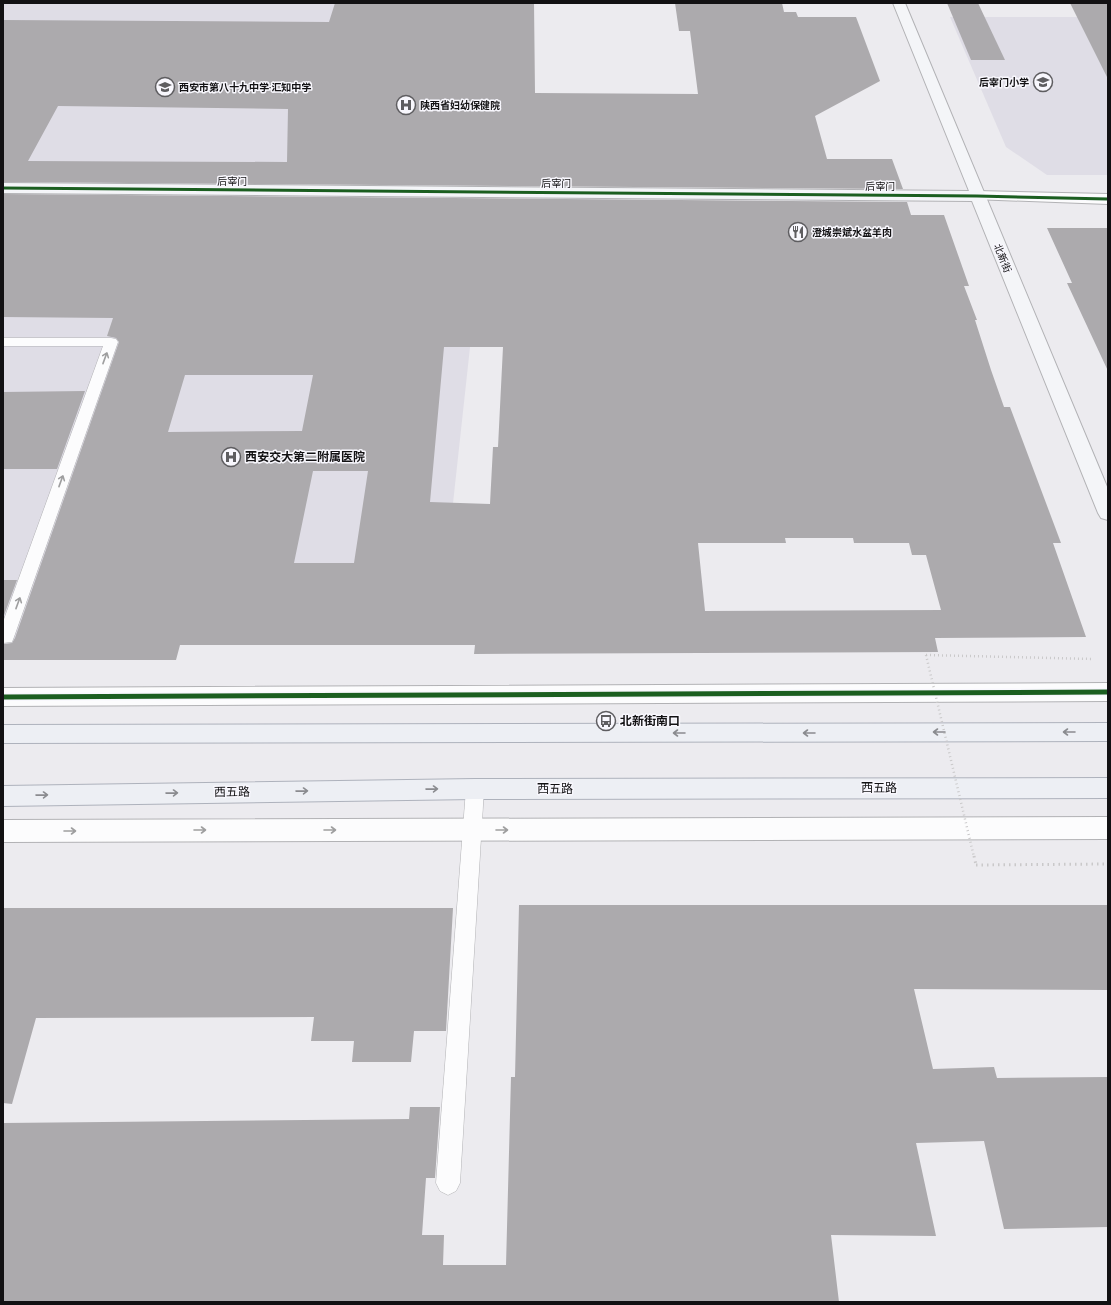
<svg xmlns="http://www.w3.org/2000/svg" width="1111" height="1305" font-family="'Asap Condensed','Noto Sans SC',sans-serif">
	<rect width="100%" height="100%" fill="#ecebef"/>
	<!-- built -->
	<g fill="#dfdde6">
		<polygon points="3,3 409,3 488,173 3,171"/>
		<polygon points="950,17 1108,17 1108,175 1047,175 1006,147"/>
		<polygon points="3,268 478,274 438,641 3,642"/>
	</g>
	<!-- building -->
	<g fill="#acaaad" fill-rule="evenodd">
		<path d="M335 3H534L535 93 698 94 690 31H679L675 3H782L784 12H796L798 17H856L880 81 815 116 827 159H892L903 189 3 182V20L329 22ZM58 106 288 109 287 162 28 161Z"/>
		<polygon points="947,3 978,3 1005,60 971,60"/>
		<polygon points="1070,3 1108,3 1108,79"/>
		<path d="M3 194 907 202 911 215H944L969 286H964L977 320H975L991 370 1004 407H1010L1061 543H1053L1086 637 935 638 938 652 474 654 475 645H180L176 660H3V644L12 643 15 638 119 342 116 338 107 336 113 318 3 317ZM444 347H503L498 447H493L490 504 430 502ZM185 375H313L302 431 168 432ZM313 471H368L354 563H294ZM785 538H853L854 543H909L912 555H926L941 610 705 611 698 543H786Z"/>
		<polygon points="1047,228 1108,228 1108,371 1067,283 1072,283"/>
		<polygon points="85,391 57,469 3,469 3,392"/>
		<polygon points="3,580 17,580 3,618"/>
		<polygon points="519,905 1108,905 1108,990 914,989 933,1069 994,1067 997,1078 1108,1077 1108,1227 1004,1229 984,1141 916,1143 936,1236 831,1235 839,1302 3,1302 3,1123 409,1119 410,1107 440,1107 435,1178 426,1178 422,1235 444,1235 443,1265 506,1265 511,1077 515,1077"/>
		<polygon points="3,908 453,908 446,1031 414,1031 411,1062 352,1062 354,1041 311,1041 314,1017 36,1018 12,1104 3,1103"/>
	</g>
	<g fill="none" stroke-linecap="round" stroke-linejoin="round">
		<!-- lane casing -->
		<g stroke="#b2b2b5" stroke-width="1">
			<g id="lane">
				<polygon points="3,338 111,338 116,339 118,342 14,637 12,642 3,643 3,622 103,346 3,346"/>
				<polygon points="475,781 482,784 484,789 460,1183 456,1191 448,1195 440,1191 436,1183 466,789 468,784"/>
			</g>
		</g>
		<!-- street casing -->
		<g stroke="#b2b2b5" stroke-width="2">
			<g id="street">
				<polygon points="977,191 1108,194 1108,204 972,199 969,196 972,193"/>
				<polygon points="1108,683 1108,701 3,706 3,688"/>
				<polygon points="1108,817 1108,839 3,842 3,820"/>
			</g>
		</g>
		<!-- secondary casing -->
		<g stroke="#b2b2b5" stroke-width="2">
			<polygon id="secondary" points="893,3 905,3 1108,489 1108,520 1101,518 1098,513 972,201 3,193 3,183 969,191"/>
		</g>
		<!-- primary casing -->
		<g stroke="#aeb2bc" stroke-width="2">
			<g id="primary">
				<polygon points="1108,723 1108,741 3,743 3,725"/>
				<polygon points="1108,778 1108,798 475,799 3,806 3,786 475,779"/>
			</g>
		</g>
		<!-- path-far1 -->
		<polyline stroke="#cac9ca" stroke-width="2.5" stroke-dasharray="1 3" stroke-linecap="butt" points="926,655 1093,659"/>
		<!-- path -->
		<polyline stroke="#cac9ca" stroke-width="3" stroke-dasharray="1.5 4" stroke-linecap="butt" points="976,865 1108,864"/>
		<!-- lane -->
		<use href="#lane" fill="#fcfcfd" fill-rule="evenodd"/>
		<!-- street -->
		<use href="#street" fill="#fcfcfd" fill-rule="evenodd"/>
		<!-- secondary -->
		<use href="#secondary" fill="#f4f5f8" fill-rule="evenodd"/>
		<!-- primary -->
		<use href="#primary" fill="#edeff4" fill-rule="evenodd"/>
		<!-- path-bridge-far1 -->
		<polyline stroke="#cac9ca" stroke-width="2.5" stroke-dasharray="1 3" stroke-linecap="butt" points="926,655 974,857"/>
		<!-- path-bridge -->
		<polyline stroke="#cac9ca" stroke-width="3" stroke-dasharray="1.5 4" stroke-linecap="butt" points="974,856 976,865"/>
		<!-- cycleway-far1 casing -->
		<g stroke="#f8f7fd" stroke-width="4.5">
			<polyline id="cycleway-far1" points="3,188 977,196 1108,199"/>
		</g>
		<!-- cycleway casing -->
		<g stroke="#f8f7fd" stroke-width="8">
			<polyline id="cycleway" points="3,697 1108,692"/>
		</g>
		<!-- cycleway-far1 -->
		<use href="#cycleway-far1" stroke="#1b5e20" stroke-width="3"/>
		<!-- cycleway -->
		<use href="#cycleway" stroke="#1b5e20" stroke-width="5"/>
	</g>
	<!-- one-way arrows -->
	<defs><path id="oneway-shaft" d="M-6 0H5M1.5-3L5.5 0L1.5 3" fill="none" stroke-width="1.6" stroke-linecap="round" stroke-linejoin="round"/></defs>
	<g stroke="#9e9e9f">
		<use href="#oneway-shaft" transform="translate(105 358) rotate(-70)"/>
		<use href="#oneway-shaft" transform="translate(61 481) rotate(-70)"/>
		<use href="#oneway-shaft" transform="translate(18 603) rotate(-70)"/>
		<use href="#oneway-shaft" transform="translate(200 830)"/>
		<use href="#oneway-shaft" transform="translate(330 830)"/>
		<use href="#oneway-shaft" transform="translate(502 830)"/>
		<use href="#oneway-shaft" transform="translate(70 831)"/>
	</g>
	<g stroke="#8a8b8f">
		<use href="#oneway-shaft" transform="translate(939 732) rotate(180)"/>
		<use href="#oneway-shaft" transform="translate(1069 732) rotate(180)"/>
		<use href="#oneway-shaft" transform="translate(679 733) rotate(180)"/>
		<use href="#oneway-shaft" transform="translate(809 733) rotate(180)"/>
		<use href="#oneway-shaft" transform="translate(432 789) rotate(-1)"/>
		<use href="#oneway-shaft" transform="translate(302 791) rotate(-1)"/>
		<use href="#oneway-shaft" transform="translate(172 793) rotate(-1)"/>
		<use href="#oneway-shaft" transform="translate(42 795) rotate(-1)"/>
	</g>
	<!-- icons -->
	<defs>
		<g id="school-ring" transform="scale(1)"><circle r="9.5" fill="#f8f7fd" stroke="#5e5d60" stroke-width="1.5"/><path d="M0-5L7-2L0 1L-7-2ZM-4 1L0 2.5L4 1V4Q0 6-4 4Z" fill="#5e5d60"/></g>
		<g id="hospital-ring" transform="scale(1)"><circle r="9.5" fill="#f8f7fd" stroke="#5e5d60" stroke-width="1.5"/><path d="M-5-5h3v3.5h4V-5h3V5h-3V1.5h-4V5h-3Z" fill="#5e5d60"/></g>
		<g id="restaurant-ring" transform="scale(1)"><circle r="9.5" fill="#f8f7fd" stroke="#5e5d60" stroke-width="1.5"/><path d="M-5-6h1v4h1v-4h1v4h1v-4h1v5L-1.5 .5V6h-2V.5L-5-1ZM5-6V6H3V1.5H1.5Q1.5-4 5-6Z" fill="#5e5d60"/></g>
		<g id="bus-ring" transform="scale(1)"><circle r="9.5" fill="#f8f7fd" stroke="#5e5d60" stroke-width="1.5"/><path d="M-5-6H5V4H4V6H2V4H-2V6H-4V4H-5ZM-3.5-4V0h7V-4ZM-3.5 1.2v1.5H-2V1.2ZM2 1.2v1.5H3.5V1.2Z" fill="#5e5d60"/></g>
	</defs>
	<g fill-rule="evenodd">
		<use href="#school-ring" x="1043" y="82"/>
		<use href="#school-ring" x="165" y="87"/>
		<use href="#hospital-ring" x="406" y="105"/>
		<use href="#restaurant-ring" x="798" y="232"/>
		<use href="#hospital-ring" x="231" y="457"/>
		<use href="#bus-ring" x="606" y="721"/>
	</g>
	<g text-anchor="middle" stroke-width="3" stroke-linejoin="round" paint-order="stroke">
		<!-- far-poi labels -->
		<g font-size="10" font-weight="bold" fill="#121113" stroke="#f8f7fd" text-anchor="start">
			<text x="1029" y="86" text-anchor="end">后宰门小学</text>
			<text x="179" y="91">西安市第八十九中学·汇知中学</text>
			<text x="420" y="109">陕西省妇幼保健院</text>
			<text x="812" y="236">澄城崇斌水盆羊肉</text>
		</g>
		<!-- far-street labels -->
		<g font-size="10" fill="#121113" stroke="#f8f7fd">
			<text x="232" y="185">后宰门</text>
			<text x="556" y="187">后宰门</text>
			<text x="880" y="190">后宰门</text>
			<text transform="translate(1003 258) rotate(68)" y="4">北新街</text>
		</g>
		<!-- poi labels -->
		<g font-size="12" font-weight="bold" fill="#121113" stroke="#f8f7fd" text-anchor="start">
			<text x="245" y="461">西安交大第二附属医院</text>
			<text x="620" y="725">北新街南口</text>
		</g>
		<!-- street labels -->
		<g font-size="12" fill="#121113" stroke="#f8f7fd">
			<text x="879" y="792">西五路</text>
			<text x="555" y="793">西五路</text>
			<text transform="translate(232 792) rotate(-1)" y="4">西五路</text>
		</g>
	</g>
	<!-- border -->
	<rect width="1111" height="1305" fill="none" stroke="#121113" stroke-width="8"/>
</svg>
